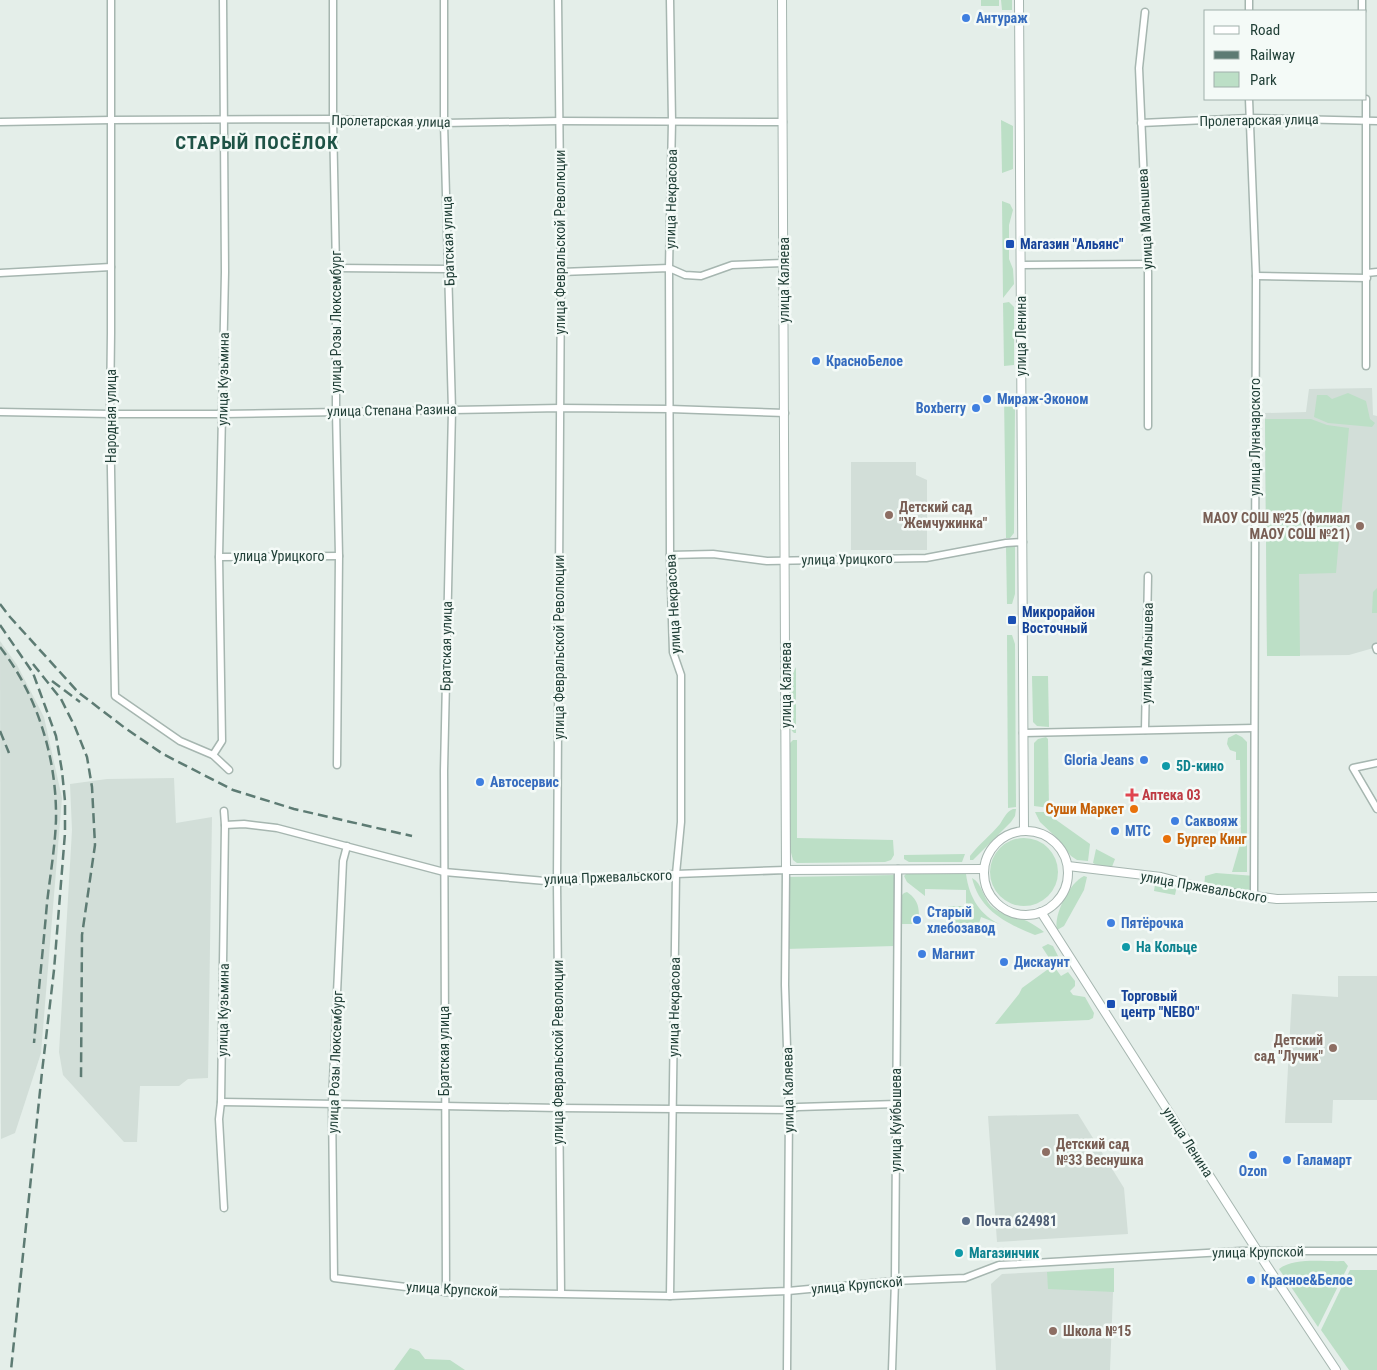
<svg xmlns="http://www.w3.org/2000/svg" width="1377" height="1370" font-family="'Roboto Condensed',sans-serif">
	<rect width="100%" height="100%" fill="#e4eee9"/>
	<!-- built -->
	<g fill="#d2ded8">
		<polygon points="1372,388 1373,415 1377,416 1377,647 1349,655 1267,656 1265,413 1306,412 1309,389"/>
		<polygon points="851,462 916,462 916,475 927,480 927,550 851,550"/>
		<polygon points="0,641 17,665 44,717 62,798 41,1053 15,1133 1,1139"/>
		<polygon points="174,778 176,823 212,817 208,1078 188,1079 179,1086 140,1086 137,1142 124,1142 63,1075 59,1052 72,830 70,784 107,779"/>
		<polygon points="1338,976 1377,976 1377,1100 1333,1100 1332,1123 1285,1123 1292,994 1338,997"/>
		<polygon points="1078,1114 1124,1188 1128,1234 997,1242 988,1116"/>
		<polygon points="1114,1268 1110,1370 996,1370 991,1284 1002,1274"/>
	</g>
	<!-- green -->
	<g fill="#bcdfc6">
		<rect x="981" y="0" width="18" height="6"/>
		<polygon points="1001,0 1012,0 1012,10 1002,10"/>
		<polygon points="1001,120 1013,126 1013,169 1002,173"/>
		<polygon points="1002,201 1010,204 1013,210 1009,225 1009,259 1013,269 1014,284 1003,298"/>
		<polygon points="1009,302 1014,307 1014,365 1004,366 1003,303"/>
		<polygon points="1348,393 1366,401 1370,419 1375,423 1372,427 1328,423 1314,417 1317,395 1327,395 1332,399"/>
		<polygon points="1004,396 1012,397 1011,405 1015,408 1014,533 1010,538 1006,538"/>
		<polygon points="1265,419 1311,419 1327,425 1349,428 1336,573 1299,574 1300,656 1267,656"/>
		<polygon points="1006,547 1015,547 1015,594 1012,604 1007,604"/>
		<polygon points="1377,588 1377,613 1372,613 1373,592"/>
		<polygon points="1007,635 1012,635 1015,644 1016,807 1008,808"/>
		<path d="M796 667V733H794C783 725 789 678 796 667Z"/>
		<polygon points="1032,676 1048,676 1049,727 1037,726 1033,722"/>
		<polygon points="1236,734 1242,737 1247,742 1247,872 1232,872 1241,841 1240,760 1236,760 1236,752 1230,750 1227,744 1228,738"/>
		<polygon points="1046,737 1048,739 1049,808 1034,806 1034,743 1038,739"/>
		<polygon points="793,740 797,740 797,838 893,840 894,855 891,860 885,862 797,863 793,860 790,849 789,744"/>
		<path d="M1013 809H1016L1015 816 1011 822 973 860H970V856C979 844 991 835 1000 824 1004 818 1006 812 1013 809Z"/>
		<polygon points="1035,812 1045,812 1090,844 1088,861 1077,860 1071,856 1059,840 1040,822"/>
		<circle cx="1024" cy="872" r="34"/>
		<polygon points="1096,849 1115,859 1110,872 1093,863"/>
		<polygon points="965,854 962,862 909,862 904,859 904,855"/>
		<path d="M907 873 966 874C969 897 980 916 1002 925L981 917 977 930 951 925 949 923 948 906H966V890L925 889V896L907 882 904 876Z"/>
		<polygon points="1216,873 1255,876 1254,896 1204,888 1205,876"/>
		<polygon points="895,875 895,946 785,949 790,877"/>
		<path d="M1084 876 1087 877 1084 890 1064 926 1057 930C1053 915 1070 882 1084 876Z"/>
		<polygon points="1161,877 1178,881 1175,895 1154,891 1155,884"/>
		<path d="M972 878C982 883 983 898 991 906 1002 916 1015 916 1027 921 1033 924 1039 928 1044 932L1035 935C1006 923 980 911 972 878Z"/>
		<path d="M907 892C920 901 919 909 919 924H902V895L904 893Z"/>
		<polygon points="1048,944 1053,946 1060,960 1053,965 1061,976 1068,972 1075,981 1075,986 1070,991 1073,995 1085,997 1094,1013 1093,1018 1089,1020 995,1024 1019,994 1022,988 1051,967 1053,964 1042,947"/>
		<path d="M1344 1261 1348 1266 1318 1327 1279 1269C1295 1257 1323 1262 1344 1261Z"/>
		<polygon points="1114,1268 1114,1292 1048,1289 1047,1272"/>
		<polygon points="1350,1270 1377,1270 1377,1370 1349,1370 1321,1330"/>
		<polygon points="410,1348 419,1351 425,1359 450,1360 465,1370 394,1370"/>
	</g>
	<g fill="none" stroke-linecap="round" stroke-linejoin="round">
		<!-- minor casing -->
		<g stroke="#a6b6b0" stroke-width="9">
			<g id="minor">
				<polyline points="111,0 111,333 110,414 115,696 180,741 213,755 229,770"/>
				<polyline points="333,0 333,119 336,268 336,411 339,556 337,765"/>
				<polyline points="444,0 444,123 452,410 444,771 446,1292"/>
				<polyline points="558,0 561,272 557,882 561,1293"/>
				<polyline points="1249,0 1249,11"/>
				<polyline points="1362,0 1362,11"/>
				<polyline points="1145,12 1139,68 1148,273 1148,426"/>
				<polyline points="1249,99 1256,276 1254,896"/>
				<polyline points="1366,99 1366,366"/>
				<polyline points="0,122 111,120 333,119 444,123 559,121 783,122"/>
				<polyline points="1141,123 1250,118 1377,121"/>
				<polyline points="1021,265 1147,264"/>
				<polyline points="336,268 449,269"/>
				<polyline points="561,272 669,268 685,275 701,276 732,265 784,263"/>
				<polyline points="0,273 111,267"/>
				<polyline points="1367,273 1377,272"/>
				<polyline points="1256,276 1367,278"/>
				<polyline points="0,412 110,414 223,414 560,408 670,409 785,413"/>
				<polyline points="670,555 713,554 767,561 926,558 1006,543 1023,542"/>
				<polyline points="219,557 339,556"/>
				<polyline points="1376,647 1377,650"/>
				<polyline points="1145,730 1148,576"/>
				<polyline points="1023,733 1254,728"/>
				<polyline points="213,755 222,741 219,557 225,272 223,0"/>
				<polyline points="1377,763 1353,768 1377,809"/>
				<polyline points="224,811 225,825 221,1102 219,1119 224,1208"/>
				<polyline points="225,825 244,824 277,828 444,872 557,882 676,874 786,870 785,985 789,1110 787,1370"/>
				<polyline points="347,846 343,861 332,1103 334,1278 446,1292 670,1296 788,1291 895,1281 965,1278 999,1265 1241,1251 1377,1251"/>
				<polyline points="221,1102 559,1108 789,1110 798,1107 897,1104"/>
				<polyline points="670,1296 676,874 681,822 681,675 673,652 670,555 669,268 672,121 670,0"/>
				<polyline points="892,1370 895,1281 898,869"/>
			</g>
		</g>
		<!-- tertiary casing -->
		<g stroke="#a6b6b0" stroke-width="10">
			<g id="tertiary">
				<polyline points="782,0 786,870 984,869"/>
				<polyline points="1019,0 1024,830"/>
				<circle cx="1026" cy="873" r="42"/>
				<polyline points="1068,866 1161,877 1215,891 1277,899 1377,897"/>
				<polyline points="1041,912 1267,1266 1336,1370"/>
			</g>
		</g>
		<!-- minor -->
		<use href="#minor" stroke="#fff" stroke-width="6"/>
		<!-- tertiary -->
		<use href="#tertiary" stroke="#fff" stroke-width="8"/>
		<!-- rail -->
		<g stroke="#5d7b73" stroke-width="2.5" stroke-dasharray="10 5" stroke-linecap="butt">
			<polyline points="0,604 10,617 78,692 125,728 163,754 233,790 294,809 412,836"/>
			<polyline points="0,625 33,673 56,736 62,771 65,801 65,833 54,970 42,1072 11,1370"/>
			<path d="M0 647C38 696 57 759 56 820 55 848 50 876 47 903 43 950 38 996 34 1043"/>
			<polyline points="33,664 61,699 75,727 87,757 92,787 95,845 82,935 81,1079"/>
			<polyline points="52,681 80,702"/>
			<polyline points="0,731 9,753"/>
		</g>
	</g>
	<!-- markers -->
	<g fill="#3f7fe0" stroke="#f4faf7" stroke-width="2">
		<circle cx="966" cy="18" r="5"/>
		<circle cx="816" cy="361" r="5"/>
		<circle cx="987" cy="399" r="5"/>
		<circle cx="976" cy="408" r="5"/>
		<circle cx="1144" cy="760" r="5"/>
		<circle cx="480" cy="782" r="5"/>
		<circle cx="1175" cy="821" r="5"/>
		<circle cx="1115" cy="831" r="5"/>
		<circle cx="917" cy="920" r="5"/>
		<circle cx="1111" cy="923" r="5"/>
		<circle cx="922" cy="954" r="5"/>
		<circle cx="1004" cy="962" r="5"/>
		<circle cx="1253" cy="1155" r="5"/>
		<circle cx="1287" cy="1160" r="5"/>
		<circle cx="1251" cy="1280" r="5"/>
	</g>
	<g fill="#1a4fb4" stroke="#f4faf7" stroke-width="2">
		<rect x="1005" y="239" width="10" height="10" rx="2.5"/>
		<rect x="1007" y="615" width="10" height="10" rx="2.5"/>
		<rect x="1106" y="999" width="10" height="10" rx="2.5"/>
	</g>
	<g fill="#8d6e63" stroke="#f4faf7" stroke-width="2">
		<circle cx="889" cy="515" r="5"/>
		<circle cx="1360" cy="526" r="5"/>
		<circle cx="1333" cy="1048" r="5"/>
		<circle cx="1046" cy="1152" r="5"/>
		<circle cx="1053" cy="1331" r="5"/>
	</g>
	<g fill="#0f9aa8" stroke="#f4faf7" stroke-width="2">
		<circle cx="1166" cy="766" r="5"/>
		<circle cx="1126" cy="947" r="5"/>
		<circle cx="959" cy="1253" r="5"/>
	</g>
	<path fill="#e0444e" stroke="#f4faf7" stroke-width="2" d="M1129.5 787.5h5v5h5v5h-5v5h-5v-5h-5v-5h5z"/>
	<g fill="#e8710a" stroke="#f4faf7" stroke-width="2">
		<circle cx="1134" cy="809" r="5"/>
		<circle cx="1167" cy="839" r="5"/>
	</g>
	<circle fill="#5c6f8a" stroke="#f4faf7" stroke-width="2" cx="966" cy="1221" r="5"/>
	<g text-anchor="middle" stroke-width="5" stroke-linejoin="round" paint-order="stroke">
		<!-- shop labels -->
		<g font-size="14" font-weight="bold" fill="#366cbe" stroke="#f4faf7" text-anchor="start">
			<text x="976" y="23">Антураж</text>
			<text x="826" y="366">КрасноБелое</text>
			<text x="997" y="404">Мираж-Эконом</text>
			<text x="966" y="413" text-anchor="end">Boxberry</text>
			<text x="1134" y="765" text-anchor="end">Gloria Jeans</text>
			<text x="490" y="787">Автосервис</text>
			<text x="1185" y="826">Саквояж</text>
			<text x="1125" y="836">МТС</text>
			<text x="927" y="917">Старый<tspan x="927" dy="16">хлебозавод</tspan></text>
			<text x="1121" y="928">Пятёрочка</text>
			<text x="932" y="959">Магнит</text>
			<text x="1014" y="967">Дискаунт</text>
			<text x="1297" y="1165">Галамарт</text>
			<text x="1253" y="1176" text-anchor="middle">Ozon</text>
			<text x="1261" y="1285">Красное&amp;Белое</text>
		</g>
		<!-- street labels -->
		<g font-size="14" fill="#224038" stroke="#f4faf7">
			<text transform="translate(1259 120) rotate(-1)" y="5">Пролетарская улица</text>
			<text transform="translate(391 121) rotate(1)" y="5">Пролетарская улица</text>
			<text transform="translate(671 199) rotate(-89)" y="5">улица Некрасова</text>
			<text transform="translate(1145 219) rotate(-93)" y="5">улица Малышева</text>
			<text transform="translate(448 241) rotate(-92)" y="5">Братская улица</text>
			<text transform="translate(560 242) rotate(-90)" y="5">улица Февральской Революции</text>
			<text transform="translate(784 280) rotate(-90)" y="5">улица Каляева</text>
			<text transform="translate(336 322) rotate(-90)" y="5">улица Розы Люксембург</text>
			<text transform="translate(1021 336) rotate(-90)" y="5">улица Ленина</text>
			<text transform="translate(223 379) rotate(-89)" y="5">улица Кузьмина</text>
			<text transform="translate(392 410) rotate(-1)" y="5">улица Степана Разина</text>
			<text transform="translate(111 416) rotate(-90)" y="5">Народная улица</text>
			<text transform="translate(1255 437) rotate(-90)" y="5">улица Луначарского</text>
			<text x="279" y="561">улица Урицкого</text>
			<text transform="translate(847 559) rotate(-1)" y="5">улица Урицкого</text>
			<text transform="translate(673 604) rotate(-93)" y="5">улица Некрасова</text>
			<text transform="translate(446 646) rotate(-89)" y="5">Братская улица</text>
			<text transform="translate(559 647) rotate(-90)" y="5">улица Февральской Революции</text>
			<text transform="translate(1147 653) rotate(-89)" y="5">улица Малышева</text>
			<text transform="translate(786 685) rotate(-90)" y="5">улица Каляева</text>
			<text transform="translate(608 877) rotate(-2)" y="5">улица Пржевальского</text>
			<text transform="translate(1204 887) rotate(10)" y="5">улица Пржевальского</text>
			<text transform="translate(674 1007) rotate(-89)" y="5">улица Некрасова</text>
			<text transform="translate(223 1010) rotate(-89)" y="5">улица Кузьмина</text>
			<text transform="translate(444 1051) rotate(-90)" y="5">Братская улица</text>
			<text transform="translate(558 1052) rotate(-90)" y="5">улица Февральской Революции</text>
			<text transform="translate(335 1062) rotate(-88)" y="5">улица Розы Люксембург</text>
			<text transform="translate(788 1090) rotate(-91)" y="5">улица Каляева</text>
			<text transform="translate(896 1120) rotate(-90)" y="5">улица Куйбышева</text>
			<text transform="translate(1188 1142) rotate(57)" y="5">улица Ленина</text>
			<text transform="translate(1258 1252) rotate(-1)" y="5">улица Крупской</text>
			<text transform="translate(857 1285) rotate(-5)" y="5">улица Крупской</text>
			<text transform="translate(452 1289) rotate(3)" y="5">улица Крупской</text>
		</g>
		<!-- transit labels -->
		<g font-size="14" font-weight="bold" fill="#164399" stroke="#f4faf7" text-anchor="start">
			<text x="1020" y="249">Магазин "Альянс"</text>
			<text x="1022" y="617">Микрорайон<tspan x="1022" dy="16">Восточный</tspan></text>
			<text x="1121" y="1001">Торговый<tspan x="1121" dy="16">центр "NEBO"</tspan></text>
		</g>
		<!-- education labels -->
		<g font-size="14" font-weight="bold" fill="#785e54" stroke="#f4faf7" text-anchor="start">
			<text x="899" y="512">Детский сад<tspan x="899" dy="16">"Жемчужинка"</tspan></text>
			<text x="1350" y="523" text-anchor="end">МАОУ СОШ №25 (филиал<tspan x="1350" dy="16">МАОУ СОШ №21)</tspan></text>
			<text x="1323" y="1045" text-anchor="end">Детский<tspan x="1323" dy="16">сад "Лучик"</tspan></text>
			<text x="1056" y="1149">Детский сад<tspan x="1056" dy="16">№33 Веснушка</tspan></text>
			<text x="1063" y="1336">Школа №15</text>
		</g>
		<!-- culture labels -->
		<g font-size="14" font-weight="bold" fill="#0d838f" stroke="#f4faf7" text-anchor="start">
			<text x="1176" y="771">5D-кино</text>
			<text x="1136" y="952">На Кольце</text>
			<text x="969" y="1258">Магазинчик</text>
		</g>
		<!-- health labels -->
		<g font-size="14" font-weight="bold" fill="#be3a42" stroke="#f4faf7" text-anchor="start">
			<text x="1142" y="800">Аптека 03</text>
		</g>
		<!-- food labels -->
		<g font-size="14" font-weight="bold" fill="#c56008" stroke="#f4faf7" text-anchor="end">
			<text x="1124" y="814">Суши Маркет</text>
			<text x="1177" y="844" text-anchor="start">Бургер Кинг</text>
		</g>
		<!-- service labels -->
		<g font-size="14" font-weight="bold" fill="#4e5e75" stroke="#f4faf7" text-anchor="start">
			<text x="976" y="1226">Почта 624981</text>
		</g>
		<!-- district labels -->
		<g font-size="19" font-weight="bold" letter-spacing="1" fill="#1e5346" stroke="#f4faf7">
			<text x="257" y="149">СТАРЫЙ ПОСЁЛОК</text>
		</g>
	</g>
	<!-- legend -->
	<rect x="1204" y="10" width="162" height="90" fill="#f4faf7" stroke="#a0b0ab"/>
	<rect x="1214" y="26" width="25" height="8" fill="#ffffff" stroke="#a0b0ab"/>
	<text x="1250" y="35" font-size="15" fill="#224038">Road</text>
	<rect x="1214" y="51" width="25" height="8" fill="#5d7b73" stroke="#a0b0ab"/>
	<text x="1250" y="60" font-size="15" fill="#224038">Railway</text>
	<rect x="1214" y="72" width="25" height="15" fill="#bcdfc6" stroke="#a0b0ab"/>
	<text x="1250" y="85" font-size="15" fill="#224038">Park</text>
</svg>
